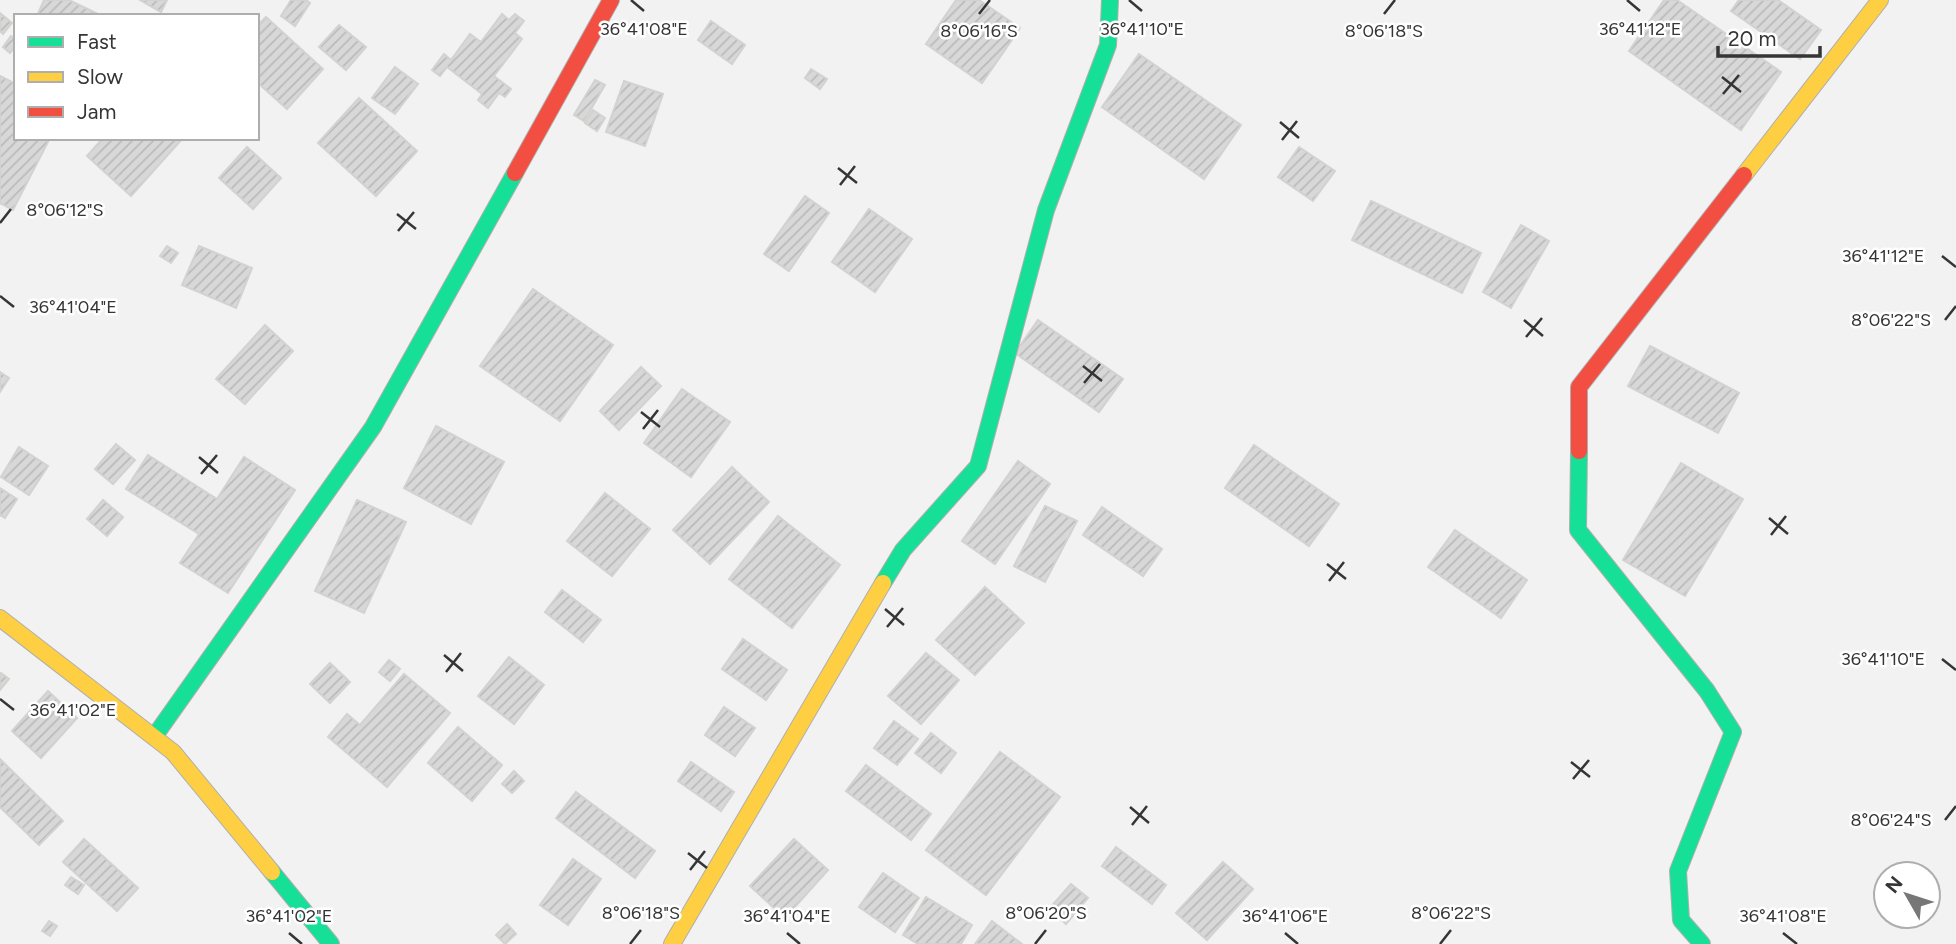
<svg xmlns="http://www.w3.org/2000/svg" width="1956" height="944" font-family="Figtree,sans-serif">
	<defs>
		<pattern id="building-hatch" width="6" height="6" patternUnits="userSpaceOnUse" patternTransform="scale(1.75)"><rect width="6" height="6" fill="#d8d8d8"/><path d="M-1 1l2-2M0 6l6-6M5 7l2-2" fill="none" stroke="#bababa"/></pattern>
	</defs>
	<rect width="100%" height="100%" fill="#f2f2f2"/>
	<!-- building -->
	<g fill="url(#building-hatch)" stroke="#d2d2d1" stroke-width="2">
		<polygon points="44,0 69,0 102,16 37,16"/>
		<polygon points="140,0 167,0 161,12"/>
		<polygon points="291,0 306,0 310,3 295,26 281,16"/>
		<polygon points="956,0 979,0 1020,28 982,83 926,44"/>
		<polygon points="1664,0 1677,0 1781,72 1741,130 1629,51"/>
		<polygon points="1739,0 1778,0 1821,30 1800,59 1731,11"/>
		<polygon points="0,13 12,23 3,34 0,31"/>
		<polygon points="502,14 509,20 515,14 524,21 515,33 522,39 494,76 511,89 505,97 499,93 488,108 478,100 482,94 447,67 440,76 432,70 444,54 451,60 470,34 481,42"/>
		<polygon points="266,17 323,69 287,109 257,82 257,26"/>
		<polygon points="711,21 745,45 732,64 698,40"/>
		<polygon points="339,25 366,47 346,70 319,47"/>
		<polygon points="11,36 16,40 16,45 10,53 3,47"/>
		<polygon points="1139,54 1241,125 1204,179 1102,107"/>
		<polygon points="395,67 418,84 395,114 372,98"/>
		<polygon points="811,69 827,79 820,89 805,78"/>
		<polygon points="0,76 16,84 16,138 50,138 13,210 0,203"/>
		<polygon points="595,80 605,85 584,121 574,115"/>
		<polygon points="624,81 663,94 645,146 606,132"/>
		<polygon points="359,98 417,151 376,196 318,143"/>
		<polygon points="593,110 605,118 597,131 585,123"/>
		<polygon points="103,138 183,138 131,196 87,156"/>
		<polygon points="247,147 281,178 253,209 219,178"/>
		<polygon points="1299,147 1335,171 1313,201 1278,177"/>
		<polygon points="805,196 829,213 789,271 764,254"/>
		<polygon points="1371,201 1481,253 1462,293 1352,240"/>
		<polygon points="869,209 912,239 875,292 832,262"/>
		<polygon points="1521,225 1549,241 1511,308 1483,292"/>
		<polygon points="167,246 178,253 171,263 160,256"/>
		<polygon points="199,246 252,268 236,308 182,285"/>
		<polygon points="533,289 613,345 560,421 480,366"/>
		<polygon points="1038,320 1123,379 1099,412 1015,353"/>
		<polygon points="265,325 293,351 245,404 216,379"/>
		<polygon points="1650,346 1739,393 1718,433 1628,386"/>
		<polygon points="641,367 661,386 619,430 600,411"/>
		<polygon points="0,372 9,378 0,392"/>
		<polygon points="682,389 730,422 691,477 644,443"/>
		<polygon points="436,426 504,462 471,524 404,488"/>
		<polygon points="116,444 135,460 113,484 95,469"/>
		<polygon points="1254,445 1339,504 1309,546 1225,488"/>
		<polygon points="19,447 48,466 29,495 1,477"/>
		<polygon points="148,455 217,499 244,457 295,490 228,593 180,563 199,534 126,489"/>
		<polygon points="1018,461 1050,484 995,564 962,541"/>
		<polygon points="1681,463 1743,499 1685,596 1623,560"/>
		<polygon points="732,467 769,502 710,564 673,530"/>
		<polygon points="0,488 17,499 5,518 0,515"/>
		<polygon points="605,493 650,529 612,576 567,541"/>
		<polygon points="103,500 123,517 107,536 87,519"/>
		<polygon points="357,500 406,522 364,613 315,591"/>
		<polygon points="1045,506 1077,521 1045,582 1014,566"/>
		<polygon points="1102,507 1162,549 1143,576 1083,535"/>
		<polygon points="778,516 840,565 792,628 729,579"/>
		<polygon points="1455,530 1527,580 1501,618 1428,567"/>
		<polygon points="985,587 1024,623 975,675 936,640"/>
		<polygon points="562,590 601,620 583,642 545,612"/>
		<polygon points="743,639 787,670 766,700 722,669"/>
		<polygon points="926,653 959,680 921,724 888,696"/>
		<polygon points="509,657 544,685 514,724 478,696"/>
		<polygon points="389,660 400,669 390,681 379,672"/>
		<polygon points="330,663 350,682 330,703 310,684"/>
		<polygon points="1,673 9,679 0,690 0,675"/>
		<polygon points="404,674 450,713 387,787 328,737 347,714 360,725"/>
		<polygon points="48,691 77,718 41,758 12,731"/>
		<polygon points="724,707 755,728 735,756 705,735"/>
		<polygon points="894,721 918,739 897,765 874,748"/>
		<polygon points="458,727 502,765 472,801 428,763"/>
		<polygon points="931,733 956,753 941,773 915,753"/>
		<polygon points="1000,752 1060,797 986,895 926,850"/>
		<polygon points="0,759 63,821 39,845 0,807"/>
		<polygon points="691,762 734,792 721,811 678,781"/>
		<polygon points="866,765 931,814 911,840 846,791"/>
		<polygon points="514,771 524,781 512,793 502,784"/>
		<polygon points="576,792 655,851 635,878 556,818"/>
		<polygon points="84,839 138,888 117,911 63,862"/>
		<polygon points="794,839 828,870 785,918 750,886"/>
		<polygon points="1116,847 1166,885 1152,904 1102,866"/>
		<polygon points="573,859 601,879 568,925 540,905"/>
		<polygon points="1223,862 1253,889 1207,940 1176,913"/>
		<polygon points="883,873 919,898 895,932 859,907"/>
		<polygon points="71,877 84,885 78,894 65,885"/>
		<polygon points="1071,884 1088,898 1066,924 1049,909"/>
		<polygon points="926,897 972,925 961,944 918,944 903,935"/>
		<polygon points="49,921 57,926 50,936 42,931"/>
		<polygon points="992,921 1022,944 975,944"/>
		<polygon points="507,924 516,934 505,944 496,935"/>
	</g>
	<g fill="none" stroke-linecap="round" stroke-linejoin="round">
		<!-- fast casing -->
		<g stroke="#afafaf" stroke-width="18">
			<g id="fast">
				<polyline points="1579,451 1578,530 1707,691 1733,732 1678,871 1681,920 1702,944"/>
				<polyline points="883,583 903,550 978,466 1046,210 1108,45 1110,0"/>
				<polyline points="154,737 373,427 515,173"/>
				<polyline points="272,872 331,944"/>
			</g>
		</g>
		<!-- slow casing -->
		<g stroke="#afafaf" stroke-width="18">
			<g id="slow">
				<polyline points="1744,175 1880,0"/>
				<polyline points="0,618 173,752 272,872"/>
				<polyline points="672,944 883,583"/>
			</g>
		</g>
		<!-- jam casing -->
		<g stroke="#afafaf" stroke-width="18">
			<g id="jam">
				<polyline points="515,173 611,0"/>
				<polyline points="1579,451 1579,387 1744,175"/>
			</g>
		</g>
		<!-- fast -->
		<use href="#fast" stroke="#16e098" stroke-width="16"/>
		<!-- slow -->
		<use href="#slow" stroke="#ffcf43" stroke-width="16"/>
		<!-- jam -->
		<use href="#jam" stroke="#f24e42" stroke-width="16"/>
	</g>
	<!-- ticks -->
	<path fill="none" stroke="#353536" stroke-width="2.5" d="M631 0 644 11M1129 0 1142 11M1627 0 1640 11M979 14 990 0M1384 14 1395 0M1722 77 1741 92M1723 94 1739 75M1280 122 1299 138M1282 140 1297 121M838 168 857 183M840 185 855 166M397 214 416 229M0 223 11 209M398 231 414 212M1942 256 1956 267M0 296 14 307M1524 320 1543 336M1945 320 1956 306M1526 337 1542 318M1083 366 1102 381M1084 383 1100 364M641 412 660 427M643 429 658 410M199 457 218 473M201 474 217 455M1769 518 1788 534M1771 535 1786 516M1327 564 1346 579M1329 581 1344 562M885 609 904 625M887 627 903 608M444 655 463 671M1942 659 1956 670M446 672 461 653M0 699 14 710M1571 762 1590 777M1573 779 1589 760M1130 807 1149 823M1945 820 1956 806M1132 825 1147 806M688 853 707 868M690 870 705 851M289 933 302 944M787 933 800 944M1285 933 1298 944M1783 933 1797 944M630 944 641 930M1035 944 1046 930M1440 944 1451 930"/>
	<g font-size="18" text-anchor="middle" fill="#353536" stroke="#fff" stroke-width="5" stroke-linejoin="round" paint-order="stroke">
		<text x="644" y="35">36°41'08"E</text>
		<text x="1142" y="35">36°41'10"E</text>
		<text x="1640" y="35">36°41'12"E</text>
		<text x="979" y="37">8°06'16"S</text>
		<text x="1384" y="37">8°06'18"S</text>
		<text x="65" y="216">8°06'12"S</text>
		<text x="1883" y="262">36°41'12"E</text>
		<text x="73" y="313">36°41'04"E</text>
		<text x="1891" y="326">8°06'22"S</text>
		<text x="1883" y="665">36°41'10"E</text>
		<text x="73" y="716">36°41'02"E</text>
		<text x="1891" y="826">8°06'24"S</text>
		<text x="641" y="919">8°06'18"S</text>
		<text x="1046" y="919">8°06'20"S</text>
		<text x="1451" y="919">8°06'22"S</text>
		<text x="289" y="922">36°41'02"E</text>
		<text x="787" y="922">36°41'04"E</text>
		<text x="1285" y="922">36°41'06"E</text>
		<text x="1783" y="922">36°41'08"E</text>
	</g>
	<!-- legend -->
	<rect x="14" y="14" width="245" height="126" fill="#ffffff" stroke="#aeaeaf" stroke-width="2"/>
	<rect x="28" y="37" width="35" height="10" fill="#16e098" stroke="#aeaeaf" stroke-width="2"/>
	<text x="77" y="49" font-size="21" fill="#353536">Fast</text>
	<rect x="28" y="72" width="35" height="10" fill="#ffcf43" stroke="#aeaeaf" stroke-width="2"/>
	<text x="77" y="84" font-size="21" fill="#353536">Slow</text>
	<rect x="28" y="107" width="35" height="10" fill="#f24e42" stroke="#aeaeaf" stroke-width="2"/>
	<text x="77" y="119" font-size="21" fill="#353536">Jam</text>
	<!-- north arrow -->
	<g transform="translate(1907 895) rotate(309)"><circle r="33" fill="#ffffff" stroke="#aeaeaf" stroke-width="2"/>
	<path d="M0-5L12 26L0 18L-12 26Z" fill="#777778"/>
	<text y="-10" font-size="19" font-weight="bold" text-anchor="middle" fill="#353536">N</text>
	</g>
	<!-- scale -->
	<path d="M1718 46v10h102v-10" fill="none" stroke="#353536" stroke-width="3.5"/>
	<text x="1728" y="46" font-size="21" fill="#353536" stroke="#ffffff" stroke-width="5" paint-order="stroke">20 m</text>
</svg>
